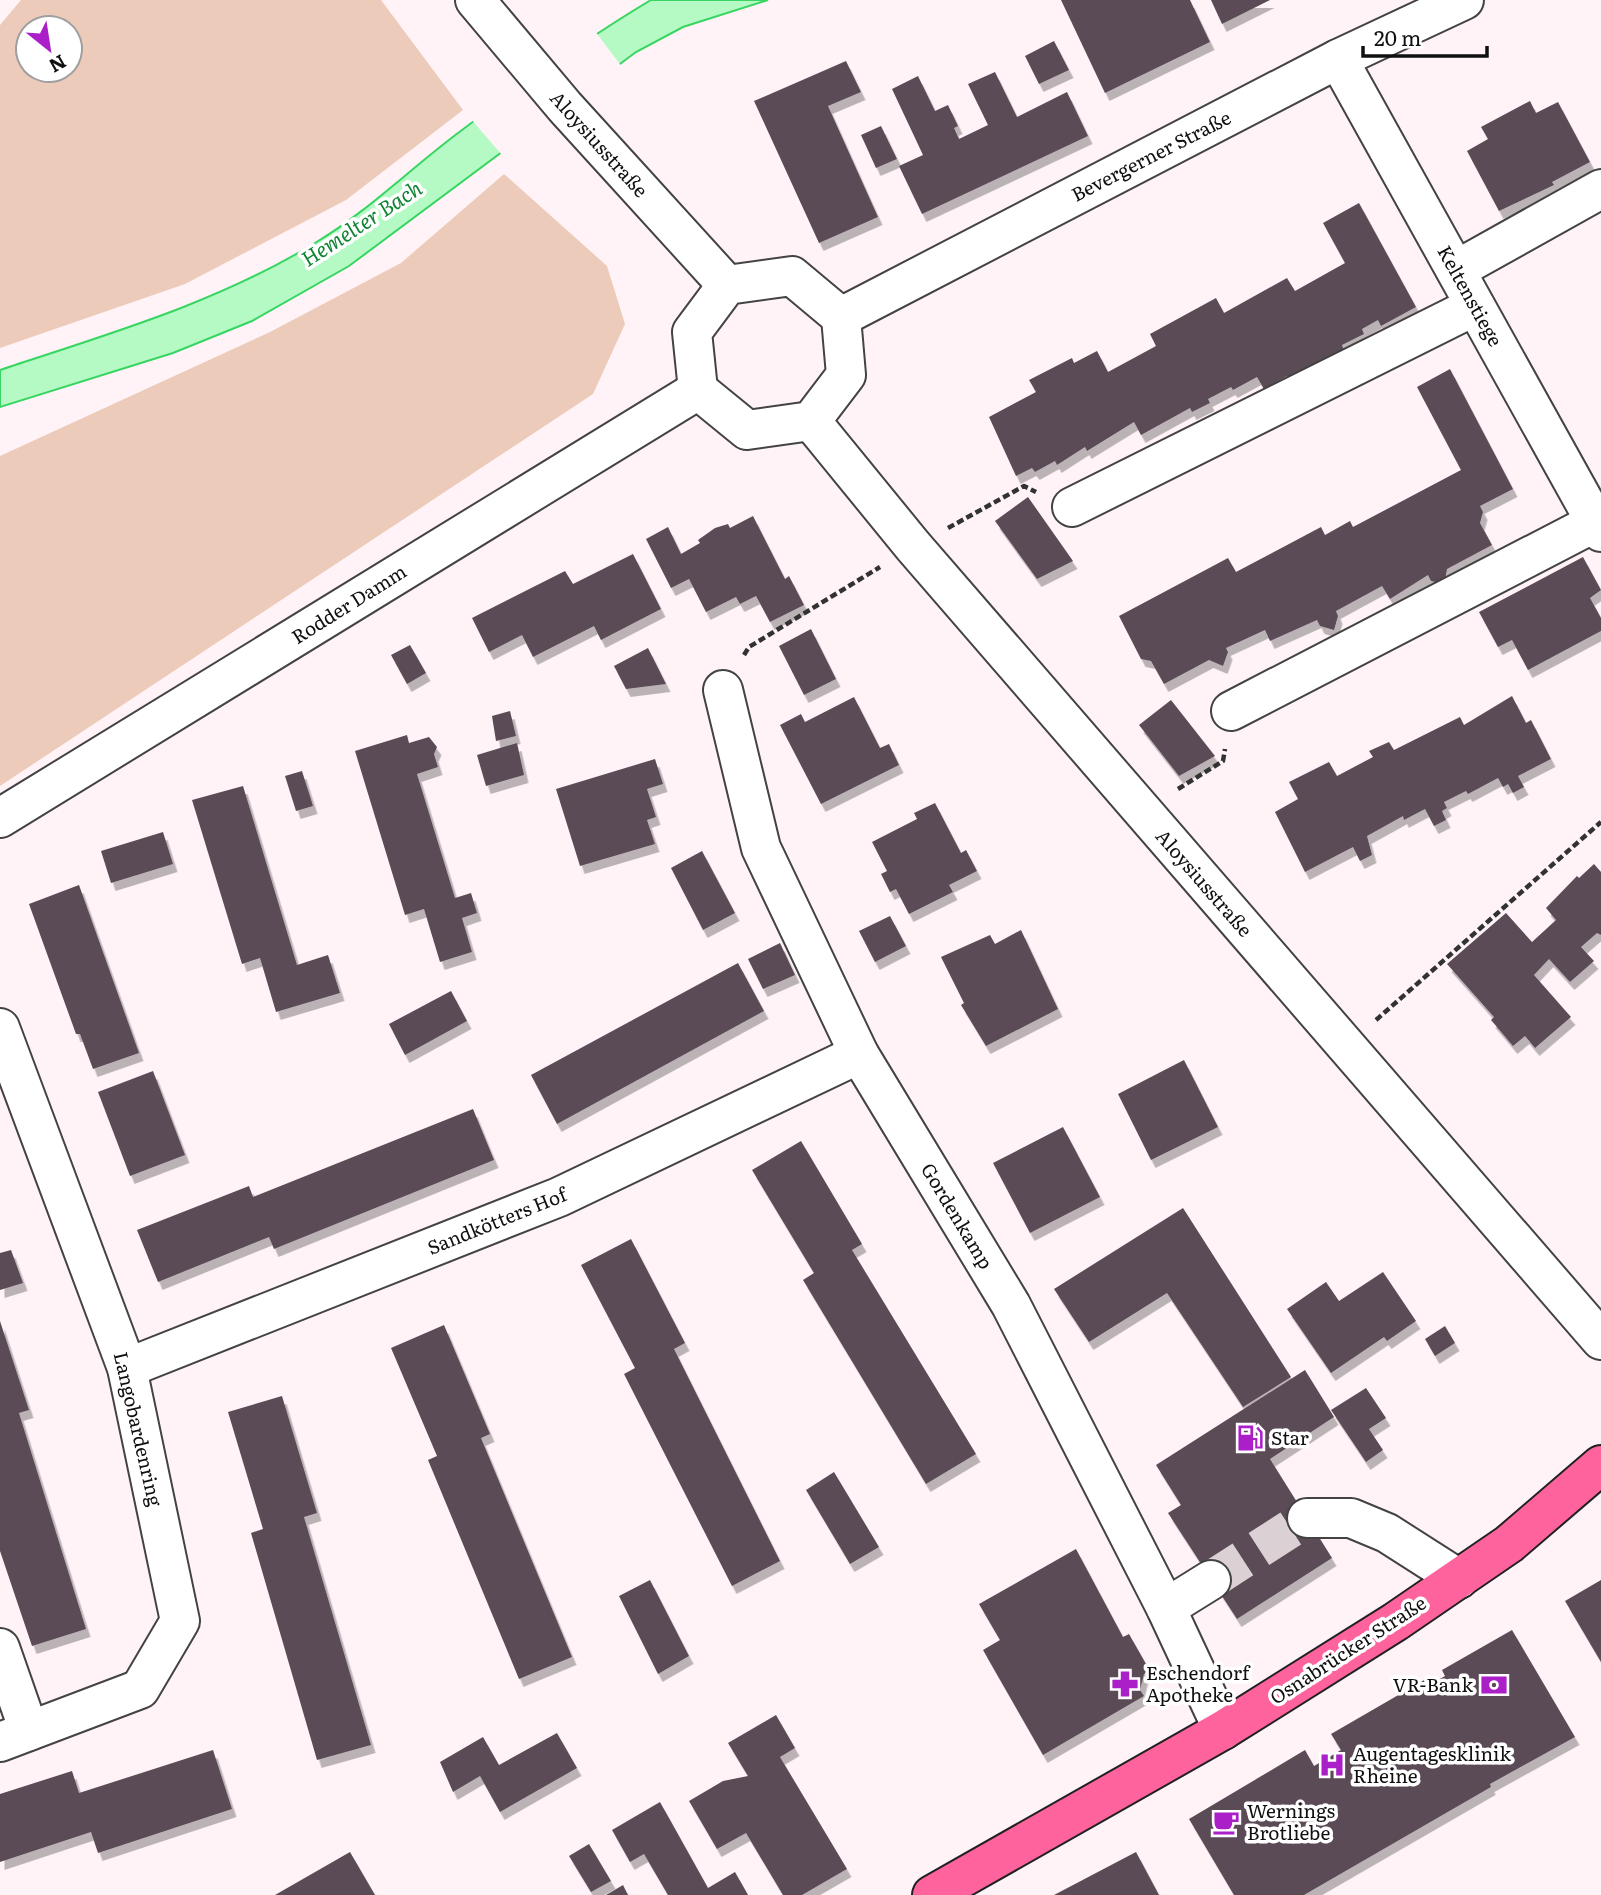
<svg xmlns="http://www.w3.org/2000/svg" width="1601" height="1895" font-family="Literata,serif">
	<defs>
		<filter id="shadow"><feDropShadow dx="4.5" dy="8" stdDeviation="0" flood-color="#0004"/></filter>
	</defs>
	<rect width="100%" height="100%" fill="#fff3f7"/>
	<!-- green -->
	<g fill="#edcbba" fill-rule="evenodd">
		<path d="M21 0H381L463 110 346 200 185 284 0 348V25ZM70 28V70H28V28Z"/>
		<polygon points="504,174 607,266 625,324 593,394 0,786 0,456 270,332 401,263"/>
	</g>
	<!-- water -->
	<path fill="#b5fac5" stroke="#37d561" stroke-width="2" d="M651 0H768L683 27 636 52 349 266 252 321 173 353 0 407V370C108 334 217 303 315 243 367 212 410 169 458 133 520 86 584 40 651 0Z"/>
	<!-- pier -->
	<polygon fill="#fff3f7" points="595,31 622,67 502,155 471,119"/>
	<!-- building -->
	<g fill="#5a4c56" filter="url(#shadow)">
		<polygon points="1061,0 1190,0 1210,42 1105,93"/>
		<polygon points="1211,0 1270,0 1222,24"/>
		<polygon points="1054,41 1069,70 1039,84 1025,56"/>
		<polygon points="846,61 861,92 828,106 878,217 819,243 754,101"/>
		<polygon points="995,72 1017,117 1067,92 1088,136 922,214 899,166 923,155 892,89 918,76 935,111 948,105 958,126 954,128 959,139 988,125 968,84"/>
		<polygon points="1530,101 1536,113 1558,102 1590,162 1552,182 1554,185 1499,211 1467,151 1488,139 1481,127"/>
		<polygon points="881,126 897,159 876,168 861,135"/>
		<polygon points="1359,203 1416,307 1381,326 1378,320 1362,329 1364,334 1342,345 1344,351 1289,381 1287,376 1264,389 1257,377 1233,390 1231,387 1208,399 1210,403 1192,412 1190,408 1141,435 1134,422 1087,451 1085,447 1057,465 1055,461 1035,472 1032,468 1016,476 989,417 1036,392 1029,380 1072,358 1074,363 1097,351 1108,372 1156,346 1150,334 1216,298 1224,313 1287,278 1295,291 1345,263 1323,223"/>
		<polygon points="1450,369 1513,489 1480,506 1483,512 1480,523 1492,545 1447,569 1445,580 1440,583 1431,581 1428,575 1390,599 1382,586 1336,611 1338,616 1334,630 1320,626 1317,620 1270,641 1265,630 1226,648 1228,652 1223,666 1209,660 1164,684 1151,661 1141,659 1119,616 1228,558 1236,572 1321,527 1325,535 1350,521 1353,527 1461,470 1417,387"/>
		<polygon points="1028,497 1073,561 1037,579 995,521"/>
		<polygon points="753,516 785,579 789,576 804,605 770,622 756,596 740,604 736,597 706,612 689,579 671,588 646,539 668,527 681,554 700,543 698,540 715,528 728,524 730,528"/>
		<polygon points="633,554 661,609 601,640 594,626 533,657 522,635 489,652 472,618 565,571 573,584"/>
		<polygon points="1583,557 1601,590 1590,598 1601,618 1601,631 1528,670 1512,640 1498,647 1479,612"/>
		<polygon points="811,629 836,679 804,695 779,646"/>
		<polygon points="410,645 426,673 407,684 391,655"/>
		<polygon points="648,648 666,684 626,689 614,666"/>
		<polygon points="1512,696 1526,723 1531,720 1551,759 1518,776 1524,787 1513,793 1508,784 1503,787 1498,778 1468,794 1466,791 1444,802 1447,808 1442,811 1446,820 1434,826 1425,809 1404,820 1403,816 1367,836 1372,855 1360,861 1353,847 1305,872 1275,812 1298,799 1289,782 1329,762 1337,776 1373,757 1369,751 1389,742 1394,750 1460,717 1464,725"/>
		<polygon points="854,697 880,748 889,744 899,765 821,804 780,725 801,714 805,722"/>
		<polygon points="1171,700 1215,756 1179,776 1139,725"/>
		<polygon points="510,711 516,736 496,741 492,716"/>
		<polygon points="407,735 409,743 429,737 437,747 434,754 438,767 417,774 455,898 471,893 477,913 462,918 472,952 440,962 424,909 405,915 355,751"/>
		<polygon points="517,743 524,775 486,786 477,755"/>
		<polygon points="655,759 663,784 647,789 656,817 647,820 655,844 580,866 556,789"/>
		<polygon points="302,771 313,806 296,811 285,776"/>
		<polygon points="243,786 297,965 328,955 340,993 276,1012 260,958 242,964 192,800"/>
		<polygon points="935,803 961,853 966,850 977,871 949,885 953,892 909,914 896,889 890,892 881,874 887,871 872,842 917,819 914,813"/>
		<polygon points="163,832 173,864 111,883 101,851"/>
		<polygon points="702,851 735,913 703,930 671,868"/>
		<polygon points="1594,864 1601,872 1601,935 1597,933 1581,947 1594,961 1570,982 1549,959 1534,975 1571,1017 1535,1048 1525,1036 1513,1046 1491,1020 1494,1017 1447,964 1506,913 1532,942 1556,920 1546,908 1577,876 1579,878"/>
		<polygon points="79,885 139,1053 93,1069 80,1034 76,1034 29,904"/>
		<polygon points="890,916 906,946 875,962 859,931"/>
		<polygon points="1021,930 1058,1009 986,1046 961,1005 964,1003 941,957 990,935 995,944"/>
		<polygon points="780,943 795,975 763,989 748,959"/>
		<polygon points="738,963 764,1011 557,1124 531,1075"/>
		<polygon points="451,991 467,1021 405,1055 389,1024"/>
		<polygon points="1184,1060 1218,1127 1151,1160 1118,1094"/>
		<polygon points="153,1071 185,1155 130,1176 98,1092"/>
		<polygon points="473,1109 494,1160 274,1249 269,1237 158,1282 137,1230 249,1186 253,1197"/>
		<polygon points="1063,1127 1100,1197 1030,1233 993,1163"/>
		<polygon points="801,1141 862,1244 852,1250 976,1454 926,1484 803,1280 814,1273 752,1170"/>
		<polygon points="1183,1208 1291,1377 1243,1407 1167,1293 1089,1342 1054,1289"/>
		<polygon points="631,1239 685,1343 674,1349 780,1561 732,1586 624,1374 635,1368 581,1265"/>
		<polygon points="11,1250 23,1283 0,1290 0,1253"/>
		<polygon points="1383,1272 1416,1321 1387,1341 1384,1337 1331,1373 1287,1309 1326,1282 1339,1301"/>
		<polygon points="0,1321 29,1410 19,1413 86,1629 32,1646 0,1551"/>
		<polygon points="444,1325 490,1434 481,1438 572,1657 519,1679 428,1460 437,1456 391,1348"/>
		<polygon points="1445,1326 1455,1343 1435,1356 1425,1339"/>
		<polygon points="1305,1370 1334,1417 1270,1459 1332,1558 1237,1619 1168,1513 1181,1505 1156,1465"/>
		<polygon points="1366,1388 1386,1418 1369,1429 1383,1450 1366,1462 1331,1410"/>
		<polygon points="282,1396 317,1513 304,1517 371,1745 317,1760 251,1533 263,1529 228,1412"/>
		<polygon points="834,1472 879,1547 850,1564 806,1490"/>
		<polygon points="1076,1549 1123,1637 1129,1634 1150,1671 1144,1674 1140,1690 1144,1696 1043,1755 983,1650 1000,1640 979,1604"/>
		<polygon points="650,1580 689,1656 658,1674 619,1596"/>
		<polygon points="1601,1580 1601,1662 1565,1601"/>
		<polygon points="1512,1630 1575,1737 1490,1784 1491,1787 1304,1895 1234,1895 1189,1819 1305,1750 1314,1766 1341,1750 1331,1734 1426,1679 1429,1685 1445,1676 1442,1670"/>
		<polygon points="776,1715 795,1748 780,1757 847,1869 802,1895 783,1895 746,1833 717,1849 689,1801 723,1781 748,1776 728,1743"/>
		<polygon points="557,1733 577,1768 500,1812 480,1776 453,1792 440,1762 483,1737 499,1765"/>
		<polygon points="213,1750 232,1809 98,1853 91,1832 0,1862 0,1794 72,1771 79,1793"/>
		<polygon points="660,1802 708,1888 735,1872 748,1895 668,1895 644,1854 630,1862 612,1830"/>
		<polygon points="589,1844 611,1881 591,1892 569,1856"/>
		<polygon points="350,1852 375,1895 275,1895"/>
		<polygon points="1136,1852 1159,1895 1054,1895"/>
		<polygon points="623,1885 628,1895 606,1895"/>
	</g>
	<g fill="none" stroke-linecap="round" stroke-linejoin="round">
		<!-- minor-tunnel -->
		<polyline stroke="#dbd1d4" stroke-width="38" stroke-dasharray="38 19" stroke-linecap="butt" points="1211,1580 1307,1518"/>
		<!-- minor casing -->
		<g stroke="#434343" stroke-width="42">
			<g id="minor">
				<polyline points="475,0 565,107 727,285"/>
				<polyline points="1338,59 1601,532"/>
				<polyline points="1456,270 1601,189"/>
				<polygon points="792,276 841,317 846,375 811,421 747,430 698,390 692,332 727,285"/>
				<polyline points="841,317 1338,59 1464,0"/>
				<polyline points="811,421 913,546 1601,1340"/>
				<polyline points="1072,507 1475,306"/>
				<polyline points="723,690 761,848 859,1054 1011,1305 1166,1608 1223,1730"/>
				<polyline points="1231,711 1596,522"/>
				<polyline points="0,818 698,390"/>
				<polyline points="0,1028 127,1368 180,1621 140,1689 0,1742"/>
				<polyline points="127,1368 559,1197 859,1054"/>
				<polyline points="1307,1518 1351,1518 1387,1533 1459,1579"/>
				<polyline points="1166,1608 1211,1580"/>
				<polyline points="0,1648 29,1731"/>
			</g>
		</g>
		<!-- major casing -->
		<g stroke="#212121" stroke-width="42">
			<polyline id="major" points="932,1895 1223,1730 1395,1622 1509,1544 1601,1465"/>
		</g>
		<!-- path -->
		<g stroke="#323232" stroke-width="4.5" stroke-dasharray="7 3.5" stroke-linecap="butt">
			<polyline points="948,528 1024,486 1036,492"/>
			<polyline points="744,655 749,647 880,567"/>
			<polyline points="1178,789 1223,761 1225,749"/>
			<polyline points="1376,1020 1601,822"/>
		</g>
		<!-- minor -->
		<use href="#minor" stroke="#fff" stroke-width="38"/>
		<!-- major -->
		<use href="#major" stroke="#ff639e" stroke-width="38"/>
	</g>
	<!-- icons -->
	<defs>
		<g id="fuel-bare" transform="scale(2.1)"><path d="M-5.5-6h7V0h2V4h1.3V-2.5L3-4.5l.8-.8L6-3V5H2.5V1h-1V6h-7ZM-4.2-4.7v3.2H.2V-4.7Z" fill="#ab1fc9" stroke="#fff" stroke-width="2.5" paint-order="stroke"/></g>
		<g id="pharmacy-bare" transform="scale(2.1)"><path d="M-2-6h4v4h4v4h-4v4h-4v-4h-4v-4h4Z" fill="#ab1fc9" stroke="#fff" stroke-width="2.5" paint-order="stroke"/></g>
		<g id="bank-bare" transform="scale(2.1)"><path d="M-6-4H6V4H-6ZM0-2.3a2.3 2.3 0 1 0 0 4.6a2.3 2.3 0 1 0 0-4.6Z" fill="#ab1fc9" stroke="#fff" stroke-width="2.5" paint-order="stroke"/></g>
		<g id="hospital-bare" transform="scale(2.1)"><path d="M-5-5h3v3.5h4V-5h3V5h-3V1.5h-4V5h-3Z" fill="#ab1fc9" stroke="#fff" stroke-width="2.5" paint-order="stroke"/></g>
		<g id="cafe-bare" transform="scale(2.1)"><path d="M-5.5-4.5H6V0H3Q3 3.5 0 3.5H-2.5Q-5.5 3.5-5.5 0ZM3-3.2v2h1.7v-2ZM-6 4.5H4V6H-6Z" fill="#ab1fc9" stroke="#fff" stroke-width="2.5" paint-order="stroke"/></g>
	</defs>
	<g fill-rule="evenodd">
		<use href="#fuel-bare" x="1250" y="1438"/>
		<use href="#pharmacy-bare" x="1125" y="1684"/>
		<use href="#bank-bare" x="1494" y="1685"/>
		<use href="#hospital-bare" x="1332" y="1765"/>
		<use href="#cafe-bare" x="1226" y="1822"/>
	</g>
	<g text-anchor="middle" stroke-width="7" stroke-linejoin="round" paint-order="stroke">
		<!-- street labels -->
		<g font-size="19" fill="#101010" stroke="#fff">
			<text transform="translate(599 144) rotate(48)" y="7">Aloysiusstraße</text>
			<text transform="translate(1151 156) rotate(-27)" y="7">Bevergerner Straße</text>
			<text transform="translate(1470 296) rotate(61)" y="7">Keltenstiege</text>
			<text transform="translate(349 604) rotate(-32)" y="7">Rodder Damm</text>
			<text transform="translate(1204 883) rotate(49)" y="7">Aloysiusstraße</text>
			<text transform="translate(957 1216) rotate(59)" y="7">Gordenkamp</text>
			<text transform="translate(497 1221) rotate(-22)" y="7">Sandkötters Hof</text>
			<text transform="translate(138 1429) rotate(77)" y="7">Langobardenring</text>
			<text transform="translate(1348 1650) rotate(-33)" y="7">Osnabrücker Straße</text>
		</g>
		<!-- poi labels -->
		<g font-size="19" fill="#101010" stroke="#fff" text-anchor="start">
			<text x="1271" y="1445">Star</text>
			<text x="1146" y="1680">Eschendorf<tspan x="1146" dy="22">Apotheke</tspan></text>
			<text x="1473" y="1692" text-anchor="end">VR-Bank</text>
			<text x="1353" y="1761">Augentagesklinik<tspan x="1353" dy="22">Rheine</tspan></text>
			<text x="1247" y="1818">Wernings<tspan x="1247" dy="22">Brotliebe</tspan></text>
		</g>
		<!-- water labels -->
		<g font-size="21" font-style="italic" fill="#118434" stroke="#fff">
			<text transform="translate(362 224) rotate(-33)" y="7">Hemelter Bach</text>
		</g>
	</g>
	<!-- north arrow -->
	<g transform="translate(49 49) rotate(150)"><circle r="33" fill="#ffffff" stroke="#9f9f9f" stroke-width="2"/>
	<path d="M0-5L12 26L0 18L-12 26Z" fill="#ab1fc9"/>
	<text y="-10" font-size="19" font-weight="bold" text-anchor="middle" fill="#101010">N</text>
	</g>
	<!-- scale -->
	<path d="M1363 46v10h124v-10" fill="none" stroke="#101010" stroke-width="3.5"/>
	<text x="1374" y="46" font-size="21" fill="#101010" stroke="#ffffff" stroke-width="5" paint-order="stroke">20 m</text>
</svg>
